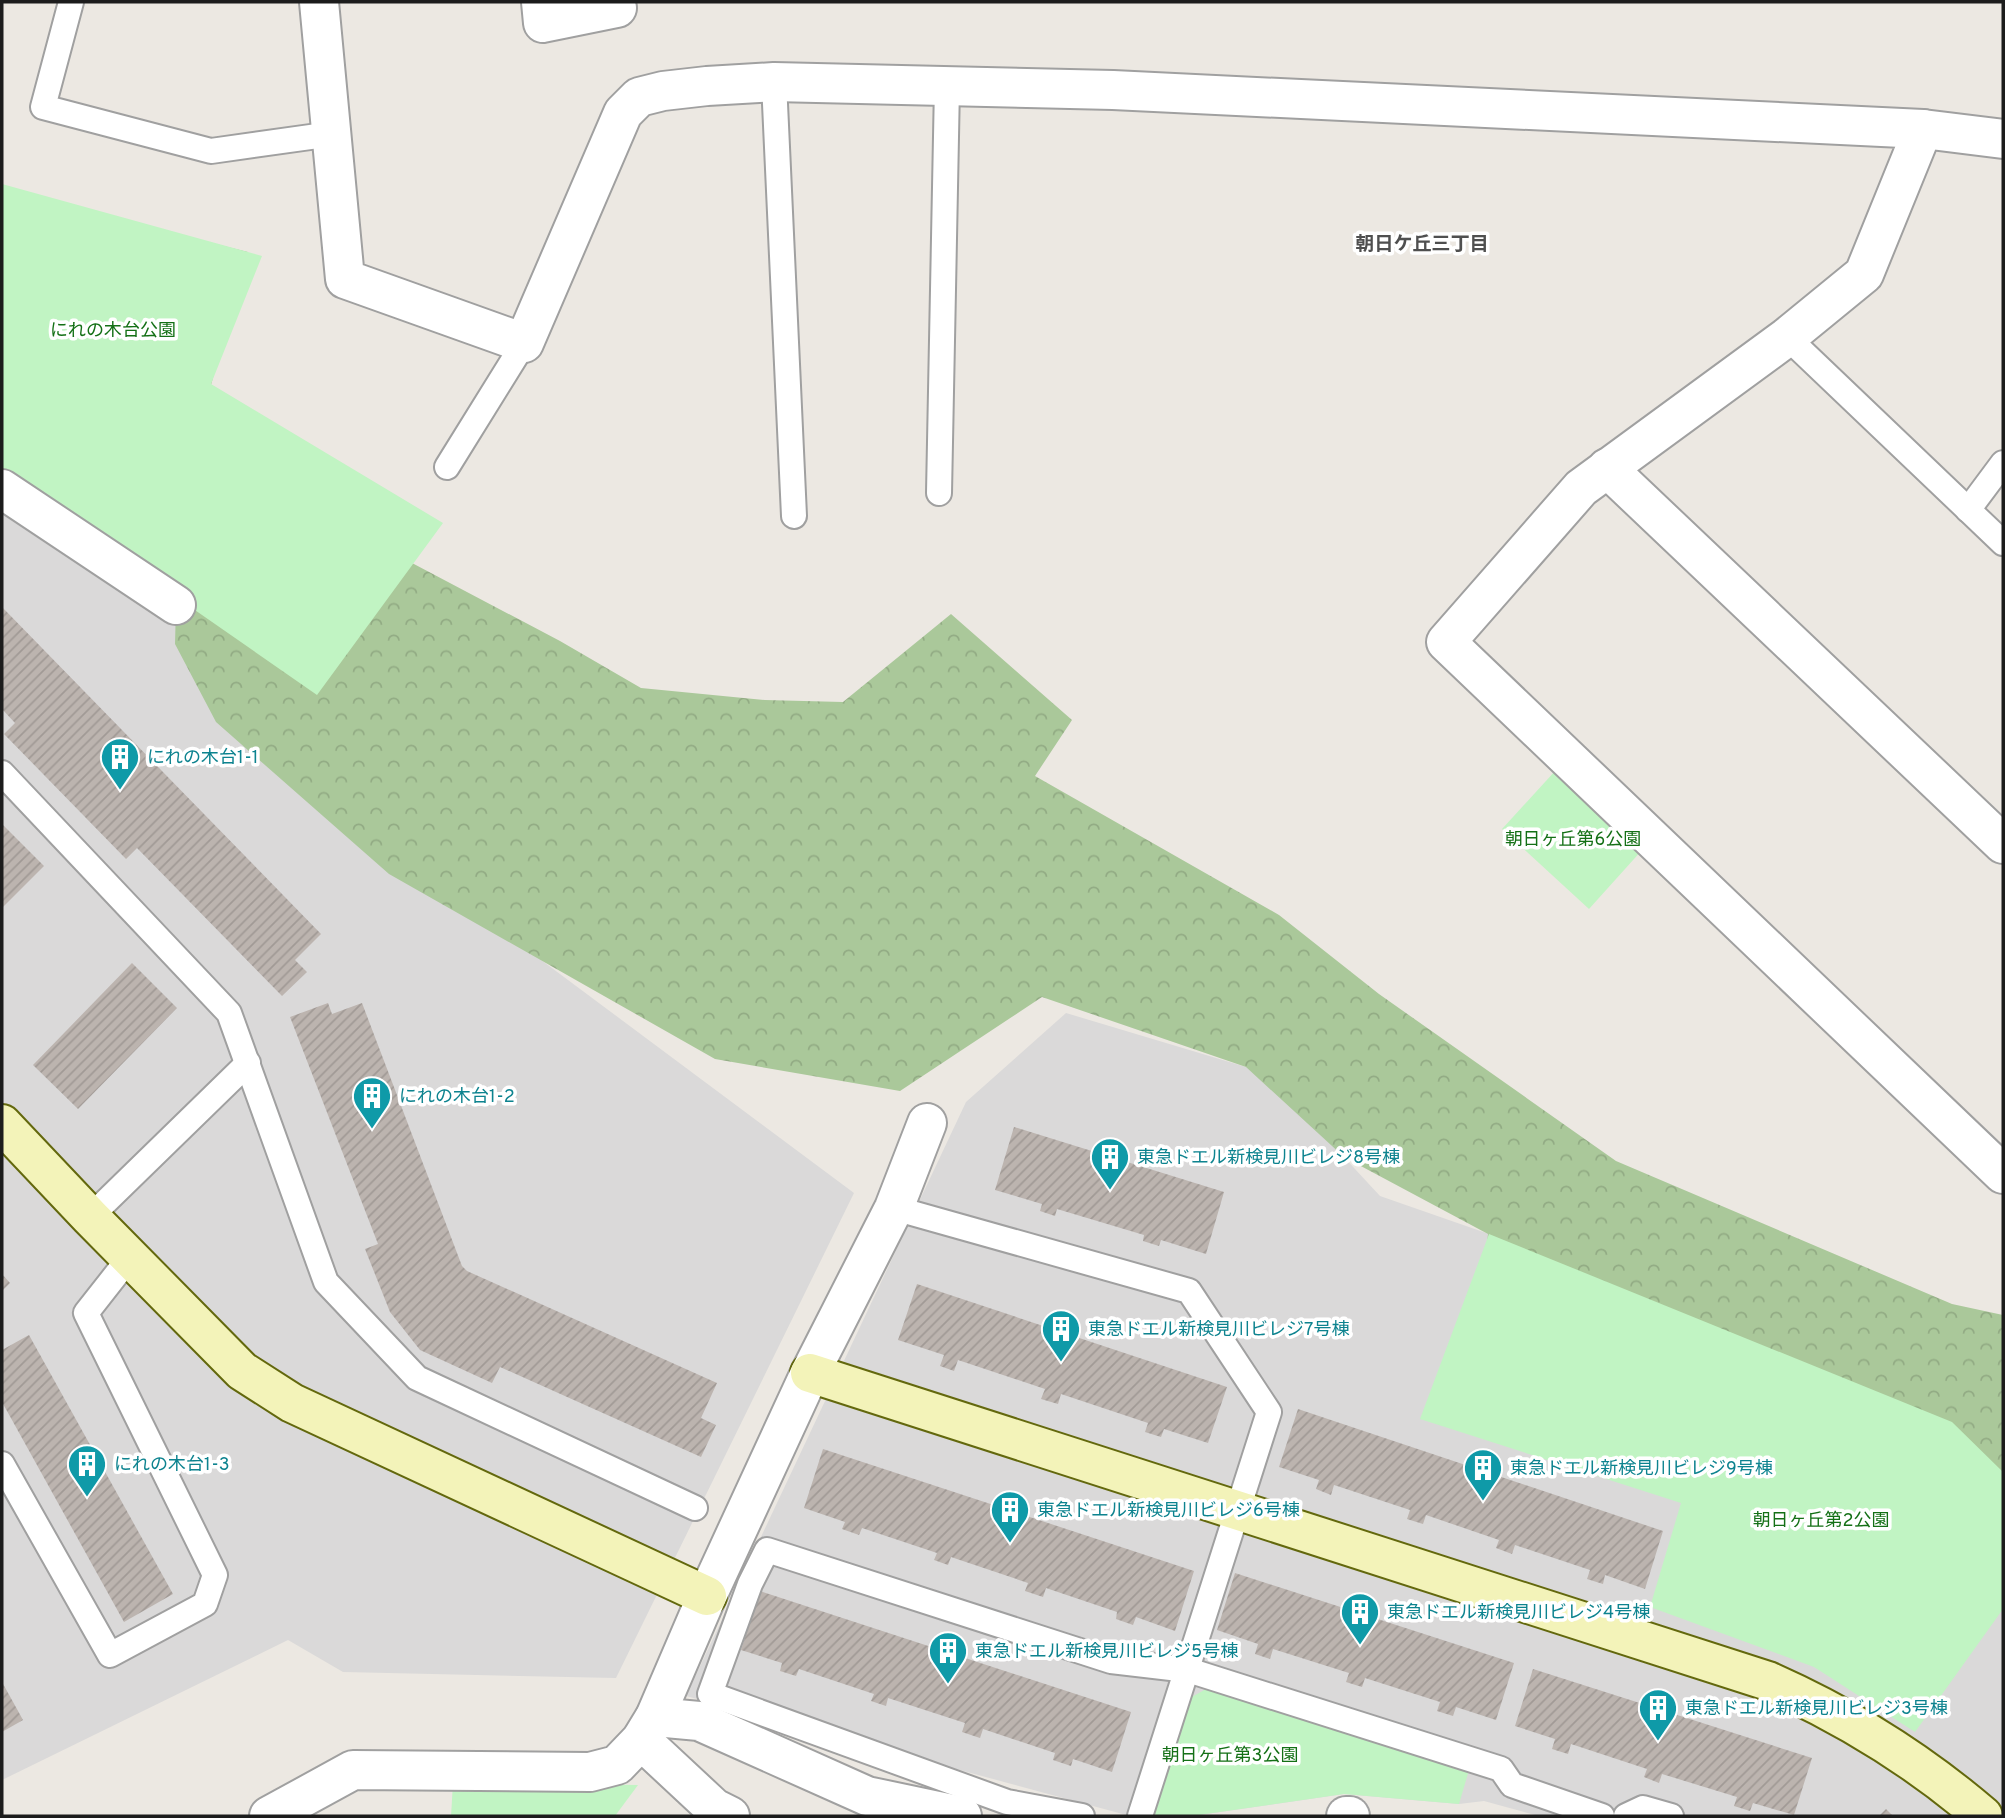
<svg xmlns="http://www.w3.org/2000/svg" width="2005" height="1818" font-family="Overpass,'Noto Sans JP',sans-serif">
	<defs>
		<pattern id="forest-crowns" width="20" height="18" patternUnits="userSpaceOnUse" patternTransform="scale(1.75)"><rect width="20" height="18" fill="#aac89a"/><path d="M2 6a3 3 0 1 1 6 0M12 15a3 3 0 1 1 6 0" fill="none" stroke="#92ab84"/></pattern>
		<pattern id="building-hatch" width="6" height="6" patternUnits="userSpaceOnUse" patternTransform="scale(1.75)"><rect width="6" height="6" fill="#bcb4af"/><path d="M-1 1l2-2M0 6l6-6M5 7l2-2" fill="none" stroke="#a19a96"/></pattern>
	</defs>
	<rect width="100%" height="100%" fill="#ece8e2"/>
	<!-- residential -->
	<g fill="#dad9d9">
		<polygon points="2,476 317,695 521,945 854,1193 616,1678 343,1672 288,1640 2,1780"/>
		<polygon points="1066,1013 1266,1073 1380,1196 1489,1234 2003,1472 2003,1816 1539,1816 1484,1801 1459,1804 1344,1794 1192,1816 1130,1816 686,1696 966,1102"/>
	</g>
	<!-- forest -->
	<polygon fill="url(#forest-crowns)" points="2,191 248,252 211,385 395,554 560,641 641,688 765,700 843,702 951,614 1072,720 1035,776 1279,915 1379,994 1616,1161 1952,1304 2003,1315 2003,1521 1479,1315 1488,1234 1344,1157 1246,1067 1042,997 900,1091 715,1059 389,874 216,722 175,644 176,605"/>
	<!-- park -->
	<g fill="#c1f4c3">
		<polygon points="2,184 262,256 211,384 443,523 317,695 2,476"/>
		<polygon points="1556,770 1643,849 1589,909 1502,829"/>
		<polygon points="1489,1234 1952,1422 2003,1472 2003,1609 1915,1732 1814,1667 1650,1607 1681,1503 1420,1419"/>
		<polygon points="1206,1689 1469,1770 1459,1804 1344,1794 1192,1816 1154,1816 1190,1698"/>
		<polygon points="453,1783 638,1785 615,1816 451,1816"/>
	</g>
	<!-- building -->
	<g fill="url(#building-hatch)">
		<polygon points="2,607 321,934 295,960 307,972 282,996 137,848 126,859 4,734 15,723 2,709"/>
		<polygon points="2,824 44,866 2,908"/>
		<polygon points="132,963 177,1008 78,1109 33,1065"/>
		<polygon points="328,1003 332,1014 362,1003 462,1266 467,1271 717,1383 701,1418 716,1425 701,1457 500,1367 492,1383 420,1350 390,1312 365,1249 378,1244 290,1017"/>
		<polygon points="1014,1127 1224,1192 1206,1254 1161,1240 1159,1246 1143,1241 1144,1235 1057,1209 1055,1216 1040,1211 1042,1204 995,1190"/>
		<polygon points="2,1274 10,1283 2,1291"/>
		<polygon points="917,1284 1227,1387 1208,1443 1164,1429 1161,1437 1145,1432 1148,1423 1061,1394 1058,1404 1041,1399 1045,1389 958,1360 954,1371 940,1366 944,1355 898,1340"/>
		<polygon points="29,1335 173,1594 124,1622 2,1402 2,1350"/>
		<polygon points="1298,1409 1663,1531 1645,1589 1605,1575 1603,1584 1587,1579 1590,1570 1515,1545 1512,1554 1496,1548 1499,1540 1426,1515 1423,1524 1407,1519 1410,1510 1334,1485 1331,1495 1316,1489 1319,1480 1279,1467"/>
		<polygon points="823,1449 1194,1571 1175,1631 1136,1617 1133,1625 1116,1619 1117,1612 1046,1588 1043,1597 1025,1591 1028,1583 951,1557 948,1565 934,1560 937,1553 862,1528 859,1535 842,1529 845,1522 804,1508"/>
		<polygon points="1235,1573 1514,1663 1496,1720 1456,1707 1453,1716 1437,1711 1440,1702 1365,1678 1362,1687 1346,1682 1349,1673 1273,1649 1270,1659 1255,1654 1258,1644 1217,1630"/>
		<polygon points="760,1591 1131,1712 1112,1772 1073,1759 1071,1766 1053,1760 1055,1753 983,1729 980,1738 962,1732 965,1723 888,1698 886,1706 871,1701 874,1694 799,1669 796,1676 780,1671 782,1663 741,1650"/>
		<polygon points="1533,1669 1812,1758 1794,1815 1753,1803 1750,1811 1734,1806 1737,1797 1662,1774 1659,1783 1644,1777 1647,1769 1571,1744 1568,1754 1552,1749 1555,1739 1515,1726"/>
		<polygon points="2,1682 23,1720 2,1732"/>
		<polygon points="1886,1809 1893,1816 1879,1816"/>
	</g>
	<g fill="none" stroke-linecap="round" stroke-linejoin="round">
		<!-- lane casing -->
		<g stroke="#a0a0a0" stroke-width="28">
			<g id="lane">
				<polyline points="71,2 43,107 211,151 332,134"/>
				<polyline points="774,82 794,516"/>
				<polyline points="1787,337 2003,543"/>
				<polyline points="447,467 524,343"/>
				<polyline points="939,493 947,86"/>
				<polyline points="1968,510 2003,463"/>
				<polyline points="2,773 229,1013 326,1282 417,1378 695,1508"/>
				<polyline points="894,1208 1189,1291 1269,1412 1140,1816"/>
				<polyline points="90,1217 248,1063"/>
				<polyline points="2,1464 110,1655 205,1604 215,1575 86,1313 130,1257"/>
				<polyline points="1082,1816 1007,1802 710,1694 750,1584 767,1550 1111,1661 1188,1670 1501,1769 1512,1785 1602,1816"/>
				<polyline points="1626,1816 1643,1808 1671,1816"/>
			</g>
		</g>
		<!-- street casing -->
		<g stroke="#a0a0a0" stroke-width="42">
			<g id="street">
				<polyline points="319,2 345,279 524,343 623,113 639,97 663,91 707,86 774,82 1113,90 1923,129 1864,274 1787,337 1581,488 1446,642 2003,1174"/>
				<polyline points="541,2 543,23 617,8"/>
				<polyline points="1923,129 2003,139"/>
				<polyline points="1607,468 2003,844"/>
				<polyline points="2,489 176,605"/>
				<polyline points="655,1717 699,1721 867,1796 962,1816"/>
				<polyline points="641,1740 714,1808 730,1816"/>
				<polyline points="269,1816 353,1770 590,1772 617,1765 641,1740 655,1717 707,1596 810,1373 894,1208 927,1123"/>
				<polyline points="1346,1816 1350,1816"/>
			</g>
		</g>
		<!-- secondary casing -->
		<g stroke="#63680d" stroke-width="42">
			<g id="secondary">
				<polyline points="2,1124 90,1217 242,1371 292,1403 707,1596"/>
				<path d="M810 1373 1768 1681C1847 1716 1918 1760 1983 1816"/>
			</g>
		</g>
		<!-- lane -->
		<use href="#lane" stroke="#fff" stroke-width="24"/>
		<!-- street -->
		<use href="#street" stroke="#fff" stroke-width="38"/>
		<!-- secondary -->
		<use href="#secondary" stroke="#f3f3b9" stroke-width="38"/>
	</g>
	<!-- icons -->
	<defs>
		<g id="building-pin" transform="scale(2.0125)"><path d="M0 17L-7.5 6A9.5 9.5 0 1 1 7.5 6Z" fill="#0f9aa8" stroke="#fff"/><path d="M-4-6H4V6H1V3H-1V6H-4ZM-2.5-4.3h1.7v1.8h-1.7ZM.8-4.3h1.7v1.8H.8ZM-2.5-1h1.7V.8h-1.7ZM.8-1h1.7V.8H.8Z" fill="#fff"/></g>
	</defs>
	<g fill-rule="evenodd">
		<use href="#building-pin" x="120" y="757"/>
		<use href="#building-pin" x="372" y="1096"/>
		<use href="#building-pin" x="1110" y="1157"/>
		<use href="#building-pin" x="1061" y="1329"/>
		<use href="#building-pin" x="87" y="1464"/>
		<use href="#building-pin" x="1483" y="1468"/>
		<use href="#building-pin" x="1010" y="1510"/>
		<use href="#building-pin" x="1360" y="1612"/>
		<use href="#building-pin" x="948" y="1651"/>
		<use href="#building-pin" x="1658" y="1708"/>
	</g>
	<g text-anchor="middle" stroke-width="7" stroke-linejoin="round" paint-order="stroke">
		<!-- park labels -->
		<g font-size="18" fill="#147016" stroke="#fff">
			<text x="113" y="336">にれの木台公園</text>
			<text x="1573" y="845">朝日ヶ丘第6公園</text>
			<text x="1821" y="1526">朝日ヶ丘第2公園</text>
			<text x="1230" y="1761">朝日ヶ丘第3公園</text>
		</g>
		<!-- culture labels -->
		<g font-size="18" fill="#0d838f" stroke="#fff" text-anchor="start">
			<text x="147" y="763">にれの木台1-1</text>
			<text x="399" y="1102">にれの木台1-2</text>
			<text x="1137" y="1163">東急ドエル新検見川ビレジ8号棟</text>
			<text x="1088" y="1335">東急ドエル新検見川ビレジ7号棟</text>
			<text x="114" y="1470">にれの木台1-3</text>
			<text x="1510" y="1474">東急ドエル新検見川ビレジ9号棟</text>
			<text x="1037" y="1516">東急ドエル新検見川ビレジ6号棟</text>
			<text x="1387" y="1618">東急ドエル新検見川ビレジ4号棟</text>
			<text x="975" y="1657">東急ドエル新検見川ビレジ5号棟</text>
			<text x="1685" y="1714">東急ドエル新検見川ビレジ3号棟</text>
		</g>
		<!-- neighbourhood labels -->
		<g font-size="19" font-weight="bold" fill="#4f4f4f" stroke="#fff">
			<text x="1422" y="250">朝日ケ丘三丁目</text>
		</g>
	</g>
	<!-- border -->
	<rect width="2005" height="1818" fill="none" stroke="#1c1c1c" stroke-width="7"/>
</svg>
